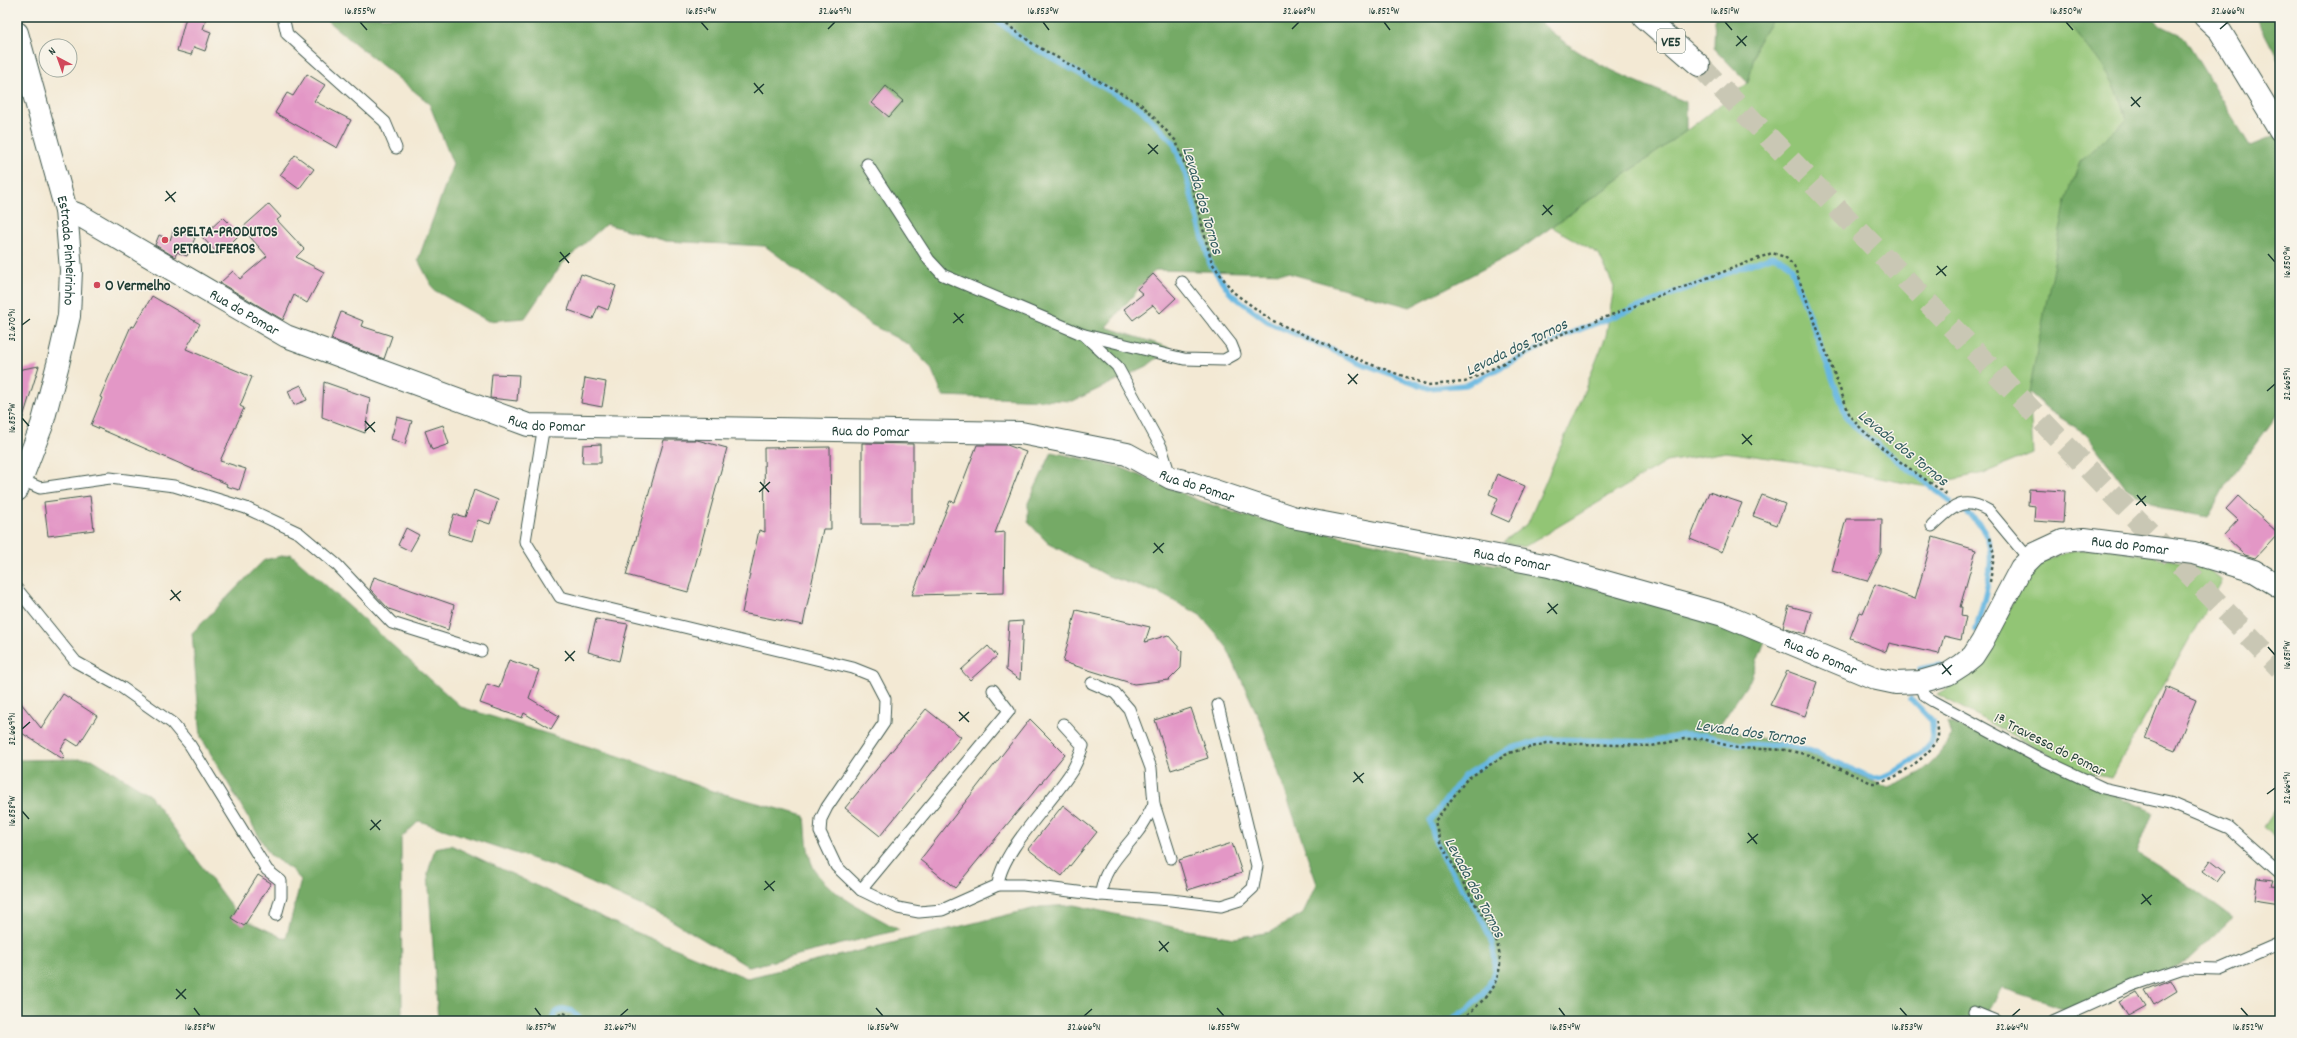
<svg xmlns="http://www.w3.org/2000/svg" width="2297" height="1038" font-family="Dekko,sans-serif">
	<rect width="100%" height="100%" fill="#f7f3e8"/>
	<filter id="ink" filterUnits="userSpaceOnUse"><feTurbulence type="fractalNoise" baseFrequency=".025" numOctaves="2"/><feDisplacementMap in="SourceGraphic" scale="8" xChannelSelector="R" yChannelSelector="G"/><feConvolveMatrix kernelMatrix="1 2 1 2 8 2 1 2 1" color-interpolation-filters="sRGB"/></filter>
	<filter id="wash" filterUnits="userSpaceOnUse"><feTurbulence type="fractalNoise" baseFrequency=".012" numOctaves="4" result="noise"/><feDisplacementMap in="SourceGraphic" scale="16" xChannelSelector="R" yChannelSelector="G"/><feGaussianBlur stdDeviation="0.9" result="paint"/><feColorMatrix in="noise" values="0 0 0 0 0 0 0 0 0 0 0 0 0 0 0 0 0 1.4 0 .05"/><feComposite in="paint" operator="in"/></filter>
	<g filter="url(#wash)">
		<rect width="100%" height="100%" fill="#f3e9d4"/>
		<!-- green -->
		<g fill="#92c575" stroke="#588154">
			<path d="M1774 17H2062C2091 49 2117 77 2126 120L2111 135 2029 392 2033 453 1984 473 1921 486 1791 461 1726 452 1666 462 1524 547 1503 542 1528 523 1581 399 1606 336 1614 287 1599 254 1552 227 1686 131 1747 84 1757 44Z"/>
			<polygon points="2106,548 2205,566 2222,581 2111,778 2080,772 1937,694 1965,678 1989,652 2027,574 2043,561 2070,551"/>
			<polygon points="2280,801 2280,841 2263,827"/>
		</g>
		<!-- forest -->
		<g fill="#75aa66" stroke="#4a744d">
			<path d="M322 17H1536C1576 60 1633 80 1686 102V131L1518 251 1410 307 1288 273 1155 270 1106 327 1170 348 1147 366 1073 401 943 396 931 368 908 344 870 324 765 246 666 241 606 224 561 265 525 318 488 321 434 290 418 260 453 164 429 103Z"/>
			<polygon points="1715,17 1774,17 1757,44 1748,83 1714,48"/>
			<path d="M2062 17H2152L2162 26 2183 36 2250 146 2280 134V411L2225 486 2208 517 2163 509 2126 488 2086 434 2050 411 2029 392 2066 200 2080 162 2126 120C2117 77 2090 49 2062 17Z"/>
			<polygon points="2256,17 2280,17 2280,63"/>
			<path d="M1052 452 1120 467 1195 499 1241 515 1439 557 1513 567 1718 621 1765 641 1750 680 1718 728 1793 746 1888 788C1920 775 1934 767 1951 736L1947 722 1986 736 2153 812 2137 853 2187 884 2233 918 2190 959 2076 1012 2002 988 1989 1010 1998 1021H438L428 873 435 848 451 845 621 926 747 978 1040 907 1074 905 1177 928 1234 938 1271 932 1303 913 1317 884 1263 727 1226 646 1200 615 1159 593 1108 576 1048 543 1028 522V503Z"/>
			<path d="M291 554 461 707 619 756 706 789 805 816C807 834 806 860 818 875 836 898 874 915 899 930L749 967 666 917 554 866 419 821 401 838 402 1021H17V760L92 759 148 793 239 917 286 939 301 880 292 870 270 855 201 737 192 633 264 560Z"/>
		</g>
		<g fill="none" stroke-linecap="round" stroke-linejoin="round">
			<!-- stream -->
			<g stroke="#66b7e1" stroke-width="5.5">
				<polyline points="992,17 1031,46 1140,108 1174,143 1186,176 1210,264 1231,294 1270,323 1366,365 1428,388 1466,385 1563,336 1772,256 1784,260 1791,267 1847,418 1857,429 1950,501"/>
				<path d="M1962 510C1968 514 1975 518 1979 524 2003 549 1983 601 1976 630"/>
				<polyline points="1920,669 1940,665"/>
				<polyline points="552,1021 555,1013 563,1009 572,1011 582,1021"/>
				<path d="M1448 1021C1545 969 1466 908 1437 845 1433 837 1432 828 1430 821L1464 776 1508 749 1547 739 1651 742 1683 735H1704L1738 744 1787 746 1810 751 1873 778C1890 780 1926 753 1933 738L1932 721 1911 699"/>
			</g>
		</g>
		<g id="blocks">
			<!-- building -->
			<g fill="#e397c6">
				<polygon points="186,17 196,17 206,20 203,29 211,32 205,51 194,47 191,55 177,51"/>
				<polygon points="307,74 325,85 314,101 351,120 337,148 275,113 287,93 293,96"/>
				<polygon points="886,86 903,101 889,117 872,103"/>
				<polygon points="295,155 314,169 299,189 280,175"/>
				<polygon points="269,204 281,217 277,220 304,249 296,257 324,272 307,303 294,295 283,320 220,283 233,271 240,279 267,256 242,228"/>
				<polygon points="223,217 240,234 219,255 202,237"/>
				<polygon points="174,229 195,238 187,256 177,252 175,257 155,245 159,235 170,240"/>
				<polygon points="581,274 616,286 608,310 598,306 593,319 568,310"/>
				<polygon points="1153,274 1176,298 1160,313 1153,305 1133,320 1124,309 1143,294 1137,289"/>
				<polygon points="152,296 200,324 186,349 252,377 240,406 244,408 220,461 246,469 239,490 226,486 227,484 91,425 102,398 100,397 131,326 134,327"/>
				<polygon points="341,312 363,321 361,326 392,336 384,359 331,339"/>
				<polygon points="39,366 20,427 17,427 17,370"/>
				<polygon points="492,374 519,375 517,401 490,398"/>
				<polygon points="585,378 606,382 602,407 581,403"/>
				<polygon points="324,382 370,398 365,433 322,417"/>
				<polygon points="301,385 307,400 294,405 288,391"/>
				<polygon points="397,417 412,421 405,444 391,439"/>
				<polygon points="443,425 449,444 432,450 425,431"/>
				<polygon points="664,440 697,440 727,448 688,592 626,575"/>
				<polygon points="862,443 913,444 913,524 862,524"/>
				<polygon points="601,444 601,463 582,463 583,445"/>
				<polygon points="977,445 1007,445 1026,452 995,533 1005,532 1004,593 912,595 950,501 955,502"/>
				<polygon points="830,447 831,529 823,529 803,625 742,613 759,530 765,532 764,448"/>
				<polygon points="1497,474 1525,486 1509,522 1491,514 1498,498 1489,494"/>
				<polygon points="2029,489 2065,491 2063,523 2034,521 2035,506 2028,505"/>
				<polygon points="474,490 498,500 490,524 478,520 472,541 448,534 454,514 465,517"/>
				<polygon points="1709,492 1742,503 1722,552 1690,539"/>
				<polygon points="1762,495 1785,504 1777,525 1753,516"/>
				<polygon points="90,496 94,530 48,536 44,502"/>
				<polygon points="2238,496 2278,533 2255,558 2245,555 2224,535 2238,520 2226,509"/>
				<polygon points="1846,519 1882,519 1881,553 1867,581 1832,571"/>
				<polygon points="406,528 419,535 410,551 398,545"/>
				<polygon points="1933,537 1976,550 1960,607 1962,607 1961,616 1966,617 1961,640 1944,636 1939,654 1889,643 1886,652 1850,638 1860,612 1863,613 1875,584 1915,599"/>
				<polygon points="374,577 454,605 448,630 389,609 370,589"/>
				<polygon points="1789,606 1812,612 1806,634 1783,627"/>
				<polygon points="1076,610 1150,627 1145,642 1168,635 1182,651 1181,668 1169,680 1134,684 1063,662"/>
				<polygon points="596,619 628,624 619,661 588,652"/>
				<polygon points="1023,621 1020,680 1006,670 1009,622"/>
				<polygon points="988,646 997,656 970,680 961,670"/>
				<polygon points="509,660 539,670 529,698 559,716 551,729 524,713 522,718 480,703 487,684 499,688"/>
				<polygon points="1787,671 1817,682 1805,716 1770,705"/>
				<polygon points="2166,687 2196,700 2175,751 2145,739"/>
				<polygon points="63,694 97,716 78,746 67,739 60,750 65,757 63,759 17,730 17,698 41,728"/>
				<polygon points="1191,708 1208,758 1171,770 1155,720"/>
				<polygon points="926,709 961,737 880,836 845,808"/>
				<polygon points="1030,719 1065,754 955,888 920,860"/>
				<polygon points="1063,805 1097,832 1062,876 1028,849"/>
				<polygon points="1232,843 1242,873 1188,890 1179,860"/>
				<polygon points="2211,860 2225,871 2217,882 2203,871"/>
				<polygon points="258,875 271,883 244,926 231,918"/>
				<polygon points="2257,878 2273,880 2271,886 2280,887 2280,904 2254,900"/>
				<polygon points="2171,980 2177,991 2154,1005 2145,990"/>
				<polygon points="2137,992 2146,1006 2128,1016 2119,1002"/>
			</g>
		</g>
	</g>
	<g filter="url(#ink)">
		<use href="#blocks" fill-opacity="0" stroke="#3f574c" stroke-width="1"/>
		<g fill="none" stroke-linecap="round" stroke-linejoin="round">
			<!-- primary-tunnel -->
			<polyline stroke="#c9c7b4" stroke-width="22" stroke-dasharray="22 11" stroke-linecap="butt" points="1699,65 2280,668"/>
			<!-- service casing -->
			<g stroke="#3f574c" stroke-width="13">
				<g id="service">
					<polyline points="283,17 287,34 385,122 396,148"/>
					<polyline points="867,164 929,260 943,275 1084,335 1117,366 1161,447 1170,476"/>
					<polyline points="1085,335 1184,359 1224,360 1235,354 1231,344 1182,282"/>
					<polyline points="544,425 525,541 560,597 853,668 873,676 885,699 884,723 827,807 821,819 820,832 836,866 861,890 898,908 919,912 942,910 998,885 1023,885 1101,895 1171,900 1221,906 1240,900 1253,888 1257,866 1218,705"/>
					<polyline points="22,480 40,488 110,478 174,486 246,508 299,533 337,565 392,623 481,651"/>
					<path d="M1932 526C1952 508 1961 495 1989 511L2029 559"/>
					<polyline points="17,589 76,662 121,687 172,723 190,745 267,870 281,881 281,897 276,915"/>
					<polyline points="1920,682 1925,696 1933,701 2035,756 2103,788 2170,803 2229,828 2280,873"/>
					<polyline points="1092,683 1115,693 1129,709 1151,768 1154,804 1171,858"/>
					<path d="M998 885C1001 850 1054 801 1073 769 1077 762 1080 754 1083 746L1063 724"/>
					<polyline points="861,890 1009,711 993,690"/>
					<path d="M1101 895C1102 868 1124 851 1139 830 1145 822 1150 812 1154 804"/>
					<polyline points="1974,1012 1996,1021"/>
					<polyline points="2053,1021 2133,985 2183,968 2220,969 2280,943"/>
				</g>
			</g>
			<!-- minor casing -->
			<g stroke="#3f574c" stroke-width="24">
				<g id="minor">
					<path id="s1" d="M17 33 66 210 71 270 69 316 58 364 42 425 17 490"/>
					<path id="s2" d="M66 210 79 215 286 336 528 425 1021 433 1127 454 1171 478 1191 483 1292 517 1549 566 1723 615 1877 679 1896 683 1920 682 1948 674 1962 665 1973 656 1982 642 2021 568 2035 554 2063 541 2084 539 2194 553 2254 571 2280 587"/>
				</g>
			</g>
			<!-- tertiary casing -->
			<g stroke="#3f574c" stroke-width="24">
				<polyline id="tertiary" points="2205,17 2220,31 2280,130"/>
			</g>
			<!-- primary casing -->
			<g stroke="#3f574c" stroke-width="24">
				<polyline id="primary" points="1644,17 1699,65"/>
			</g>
			<!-- path -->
			<g stroke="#3f574c" stroke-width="2.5" stroke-dasharray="3 3" stroke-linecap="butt">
				<path d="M997 17 1033 44 1142 105 1176 141 1189 175 1212 263 1233 292 1271 320 1367 363 1428 385 1465 382 1562 334 1772 253 1785 257 1794 266 1850 416C1876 448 1915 472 1948 495"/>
				<polyline points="1990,582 1994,556 1990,537"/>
				<polyline points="556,1021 558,1016 563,1013 569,1015 576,1021"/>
				<path d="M1457 1021C1477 1010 1501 985 1500 961 1500 955 1498 948 1497 942L1440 842 1435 821 1467 779 1509 753 1547 743 1652 746 1684 739H1703L1737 748 1786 750 1809 755 1872 783C1891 784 1923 760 1935 744 1940 737 1938 728 1936 720"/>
			</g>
			<!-- service -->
			<use href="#service" stroke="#fff" stroke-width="11"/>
			<!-- minor -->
			<use href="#minor" stroke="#fff" stroke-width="22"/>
			<!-- tertiary -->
			<use href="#tertiary" stroke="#fff" stroke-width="22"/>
			<!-- primary -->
			<use href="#primary" stroke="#fff" stroke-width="22"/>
		</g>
	</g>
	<!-- ticks -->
	<path fill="none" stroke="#1f3d34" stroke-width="1.5" d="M360 22 367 30M701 22 708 30M1043 22 1049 30M1384 22 1390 30M1725 22 1732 30M2066 22 2073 30M828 29 835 22M1292 29 1299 22M2220 29 2228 22M1737 36 1746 46M1736 46 1747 36M754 83 763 94M754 93 764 84M2131 97 2140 107M2131 106 2141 97M1148 144 1158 154M1148 154 1158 145M166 191 175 202M165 201 176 192M1543 205 1552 215M1542 215 1553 205M560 252 569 263M2268 254 2275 262M559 262 570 253M1937 266 1946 276M1936 275 1947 266M954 313 963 323M953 323 964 314M22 325 30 319M1348 374 1357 384M1348 384 1358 374M2267 391 2275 384M22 418 29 426M365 421 375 432M365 431 375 422M1742 434 1752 445M1742 444 1752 435M760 482 769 492M759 492 770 482M2137 495 2146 506M2136 505 2146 496M1154 543 1163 553M1153 553 1164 543M171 590 180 601M170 600 181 591M1548 603 1557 614M1547 613 1558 604M2268 647 2275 655M565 651 574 661M565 661 575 651M1942 664 1951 675M1942 674 1952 665M959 712 969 722M959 721 969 712M22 729 30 722M1354 772 1363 783M1353 782 1364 773M2267 794 2275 788M22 811 29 819M371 820 380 830M370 830 381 820M1748 833 1757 844M1747 843 1758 834M765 881 774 891M764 890 775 881M2142 894 2151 905M2141 904 2152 895M1159 941 1168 952M1159 951 1169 942M176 989 186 999M176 999 186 989M194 1008 200 1016M535 1008 541 1016M876 1008 883 1016M1217 1008 1224 1016M1559 1008 1565 1016M1900 1008 1907 1016M2241 1008 2248 1016M620 1016 628 1009M1084 1016 1092 1009M2012 1016 2020 1009"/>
	<!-- markers -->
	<g fill="#d1495b" stroke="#f7f3e8" stroke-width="1.5">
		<circle cx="165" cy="240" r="4"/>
		<circle cx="97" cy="285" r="4"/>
	</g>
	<g text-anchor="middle" stroke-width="3" stroke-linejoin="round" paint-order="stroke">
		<!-- shield labels -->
		<rect fill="#f7f3e8" stroke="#60746a" stroke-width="1" x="1657" y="29" width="28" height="24" rx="3"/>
		<g font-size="14" font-weight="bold" fill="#1f3d34">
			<text x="1671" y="46">VE5</text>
		</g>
		<!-- poi labels -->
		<g font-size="15" font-weight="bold" fill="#1f3d34" stroke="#f7f3e8" text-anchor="start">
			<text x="173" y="236">SPELTA-PRODUTOS<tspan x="173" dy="17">PETROLIFEROS</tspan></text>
			<text x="105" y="290">O Vermelho</text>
		</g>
		<!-- street labels -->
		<g font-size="15" fill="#1f3d34" stroke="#f7f3e8">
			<text dy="5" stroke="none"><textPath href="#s1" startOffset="224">Estrada Pinheirinho</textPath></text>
			<text dy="5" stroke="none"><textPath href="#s2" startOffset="206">Rua do Pomar</textPath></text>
			<text dy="5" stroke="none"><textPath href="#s2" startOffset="530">Rua do Pomar</textPath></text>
			<text dy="5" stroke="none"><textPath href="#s2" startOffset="854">Rua do Pomar</textPath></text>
			<text dy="5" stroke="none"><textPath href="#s2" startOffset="1190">Rua do Pomar</textPath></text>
			<text dy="5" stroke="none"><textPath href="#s2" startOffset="2221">Rua do Pomar</textPath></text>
			<text dy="5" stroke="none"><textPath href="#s2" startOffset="1514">Rua do Pomar</textPath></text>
			<text dy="5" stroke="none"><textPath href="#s2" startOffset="1838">Rua do Pomar</textPath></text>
			<text transform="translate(2050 744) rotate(27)" y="5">1ª Travessa do Pomar</text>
		</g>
		<!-- water labels -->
		<g font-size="16" font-style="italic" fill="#315c5f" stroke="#f7f3e8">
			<text transform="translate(1204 200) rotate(74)" y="6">Levada dos Tornos</text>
			<text transform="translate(1516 346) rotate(-26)" y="6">Levada dos Tornos</text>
			<text transform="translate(1904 447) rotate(39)" y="6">Levada dos Tornos</text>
			<text transform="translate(1751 731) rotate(8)" y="6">Levada dos Tornos</text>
			<text transform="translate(1476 887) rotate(62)" y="6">Levada dos Tornos</text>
		</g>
	</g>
	<!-- margin -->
	<rect width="2297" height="1038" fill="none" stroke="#f7f3e8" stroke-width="44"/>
	<!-- north arrow -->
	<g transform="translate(58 58) rotate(319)"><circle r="19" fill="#f7f3e8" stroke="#a1aaa0"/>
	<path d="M0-3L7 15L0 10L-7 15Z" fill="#d1495b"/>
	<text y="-6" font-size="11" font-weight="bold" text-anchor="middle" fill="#1f3d34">N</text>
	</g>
	<rect x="22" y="22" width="2253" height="994" fill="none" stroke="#1f3d34" stroke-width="1.5"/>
	<g font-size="10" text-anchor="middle" fill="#1f3d34">
		<text x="360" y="14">16.855°W</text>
		<text x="701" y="14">16.854°W</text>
		<text x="835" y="14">32.669°N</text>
		<text x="1043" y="14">16.853°W</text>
		<text x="1299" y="14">32.668°N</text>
		<text x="1384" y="14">16.852°W</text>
		<text x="1725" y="14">16.851°W</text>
		<text x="2066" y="14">16.850°W</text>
		<text x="2228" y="14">32.666°N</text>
		<text transform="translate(2286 262) rotate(-90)" y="4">16.850°W</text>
		<text transform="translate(11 325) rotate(-90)" y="4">32.670°N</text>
		<text transform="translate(2286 384) rotate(-90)" y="4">32.665°N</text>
		<text transform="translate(11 418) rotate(-90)" y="4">16.857°W</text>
		<text transform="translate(2286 655) rotate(-90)" y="4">16.851°W</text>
		<text transform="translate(11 729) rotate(-90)" y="4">32.669°N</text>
		<text transform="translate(2286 788) rotate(-90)" y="4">32.664°N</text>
		<text transform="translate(11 811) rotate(-90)" y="4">16.858°W</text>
		<text x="200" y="1030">16.858°W</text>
		<text x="541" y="1030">16.857°W</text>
		<text x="620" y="1030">32.667°N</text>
		<text x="883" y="1030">16.856°W</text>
		<text x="1084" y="1030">32.666°N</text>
		<text x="1224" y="1030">16.855°W</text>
		<text x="1565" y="1030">16.854°W</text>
		<text x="1907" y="1030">16.853°W</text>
		<text x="2012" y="1030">32.664°N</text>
		<text x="2248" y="1030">16.852°W</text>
	</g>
</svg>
